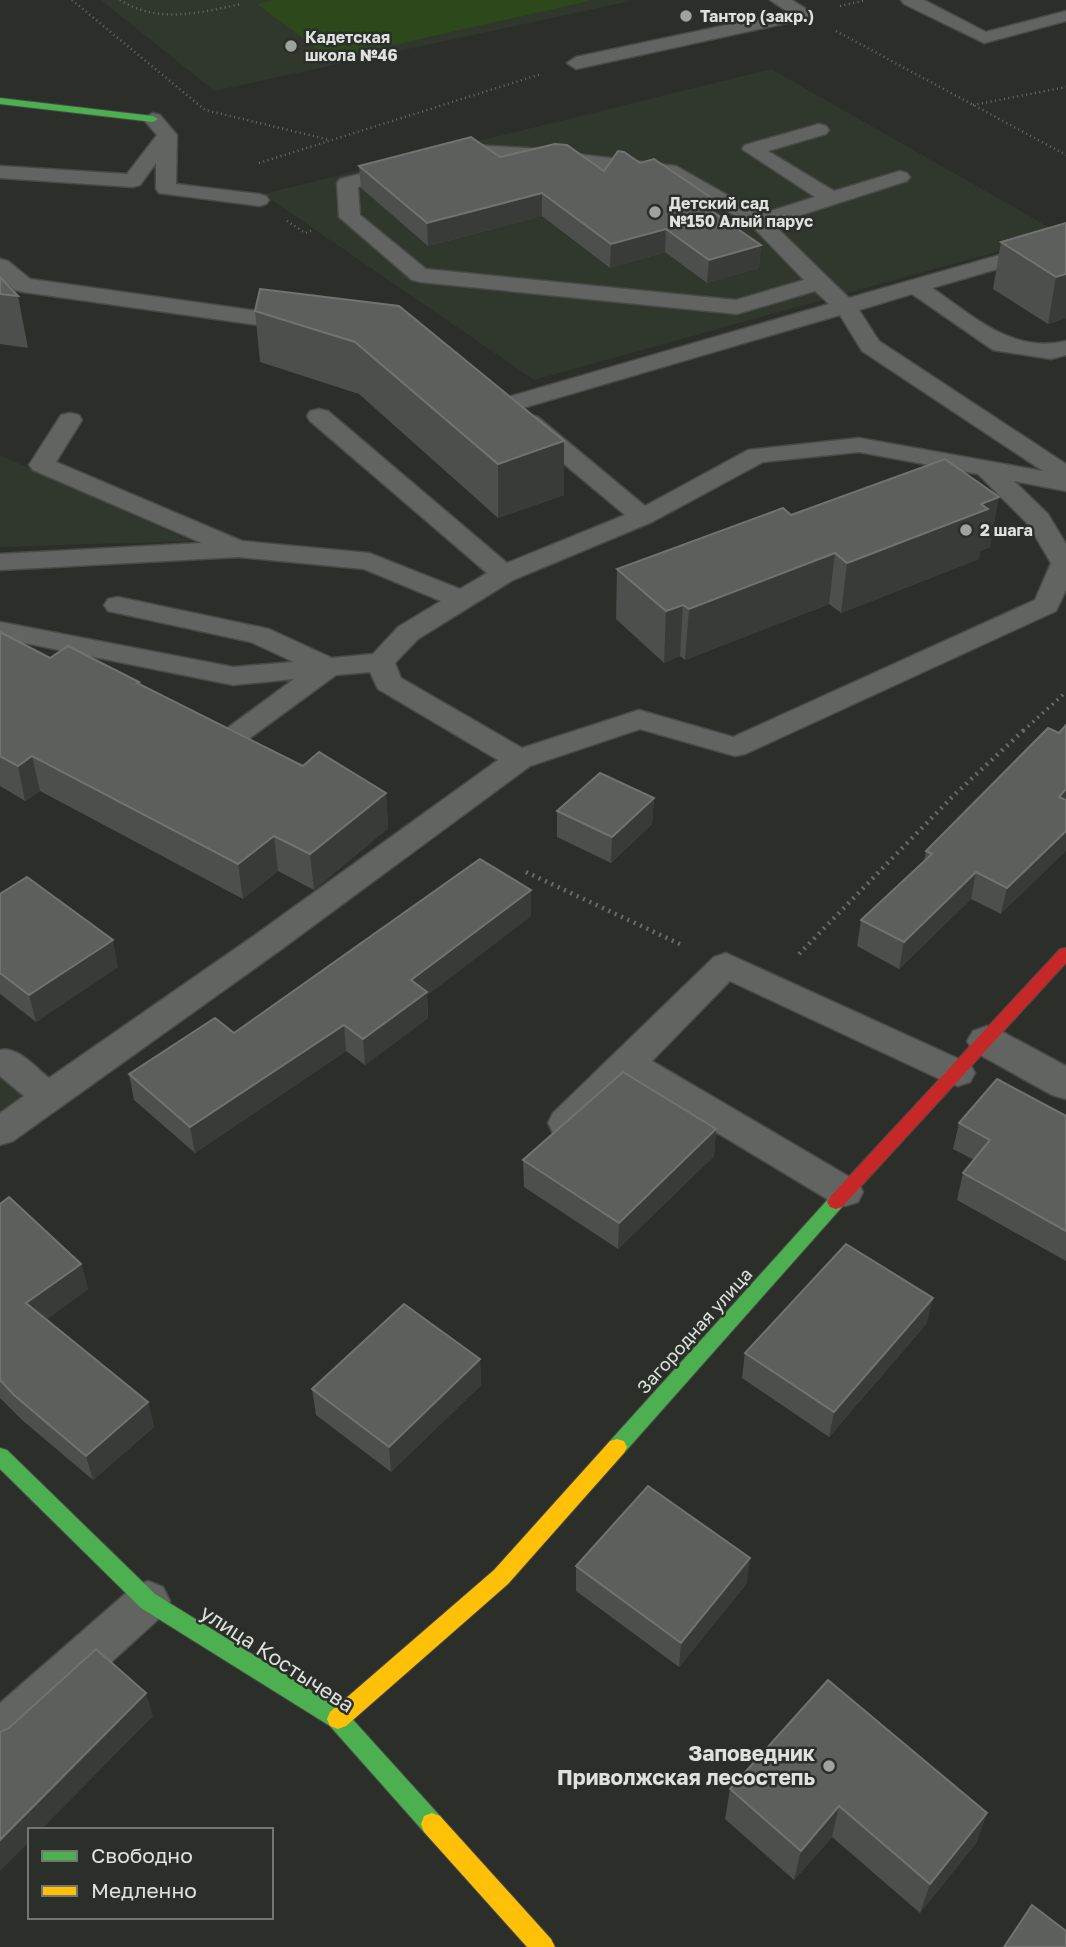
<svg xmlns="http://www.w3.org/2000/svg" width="1066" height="1947" font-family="'Golos Text',sans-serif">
	<rect width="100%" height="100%" fill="#2c2e2a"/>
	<!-- built -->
	<g fill="#30372d">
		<polygon points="101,0 635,0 214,91"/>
		<polygon points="771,69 1061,234 534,380 263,194"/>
		<polygon points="0,455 191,541 0,547"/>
		<polygon points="0,1059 48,1097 0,1131"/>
	</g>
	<!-- green -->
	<polygon fill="#2d481a" points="275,0 589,0 589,1 331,59 257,4"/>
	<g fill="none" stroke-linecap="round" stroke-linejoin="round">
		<!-- lane casing -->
		<g stroke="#494a48" stroke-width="3">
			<g id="lane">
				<polygon points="770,0 792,0 814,14 805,19 576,69 567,63 576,57 788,12"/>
				<polygon points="901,0 924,0 986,32 1066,11 1066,21 984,43 904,4"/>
				<polygon points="153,113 160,115 177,135 176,184 259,194 266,196 269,200 266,204 259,206 159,193 156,189 156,163 140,185 133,187 0,178 0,166 127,174 157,135 143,119"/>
				<path d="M819 124 826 126 829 130 826 134 768 151 834 191 900 171 907 173 910 177 907 181 773 224 849 298 1066 236V249L932 288C974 316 1012 354 1066 341V355L1051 359 993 350 912 294 859 310 879 341 1066 464V491L1014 481 1048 514 1066 544V590L1056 611 745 754 735 756 640 729 530 766 279 951 13 1141 0 1145V1113L24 1096 0 1076V1050C18 1046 36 1068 49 1078L255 935 498 760 378 689 370 672 336 675 250 738 240 741 230 738 225 732 230 726 294 679 233 685 0 638V622L233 667 294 662 251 642 108 611 104 605 108 599 118 597 269 629 332 658 373 654 398 627 441 601 364 569 239 557 0 570V554L202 543 33 470 29 465 61 415 70 413 79 415 82 420 56 462 242 541 369 553 460 589 487 573 310 421 307 416 310 411 319 409 328 411 507 563 625 515 520 427 517 422 520 417 529 415 538 417 645 506 748 450 859 438 1043 471 862 351 840 315 516 410 507 412 498 410 495 405 498 400 829 304 815 291 737 314 420 282 412 280 339 217 337 183 340 179 403 163 410 165 413 169 410 173 358 187 360 215 426 269 736 300 804 280 752 226 671 177 527 160 471 157 448 163 441 161 438 157 441 153 471 145 527 148 676 166 761 214 815 197 742 149 745 145ZM859 452 978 474 1028 524 1051 563 1035 600 733 737 639 710 522 748 401 678 395 663 418 639 513 580 652 522 763 462Z"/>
				<polygon points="0,259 8,261 30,279 300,317 308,319 311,324 308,329 300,331 23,292 15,290 0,277"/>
				<polygon points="726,953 970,1064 975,1073 970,1082 958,1086 946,1082 730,981 652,1061 858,1182 863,1192 858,1202 845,1206 832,1202 631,1081 579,1133 566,1137 553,1133 548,1123 553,1113 714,957"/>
				<polygon points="148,1581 163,1587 170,1601 163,1615 16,1749 0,1755 0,1703 133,1587"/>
			</g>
		</g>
		<!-- street casing -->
		<g stroke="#494a48" stroke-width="3">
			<polygon id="street" points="987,1026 1001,1031 1066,1066 1066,1099 1052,1095 973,1051 967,1041 973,1031"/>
		</g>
		<!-- fast casing -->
		<g stroke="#494a48" stroke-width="2">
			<g id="fast">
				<polygon points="0,98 153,116 158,119 153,122 0,104"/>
				<polygon points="836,1195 842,1197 845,1202 842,1207 624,1453 617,1455 610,1453 607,1447 610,1441 830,1197"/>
				<polygon points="0,1448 7,1450 155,1594 346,1712 440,1816 443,1824 440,1832 432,1835 424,1832 330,1726 141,1608 0,1469"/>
			</g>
		</g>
		<!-- slow casing -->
		<g stroke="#494a48" stroke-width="2">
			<g id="slow">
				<polygon points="617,1439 624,1441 627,1447 624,1453 508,1584 346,1726 338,1729 330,1726 327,1719 330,1712 494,1570 610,1441"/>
				<polygon points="432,1813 440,1816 551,1939 555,1947 527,1947 424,1832 421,1824 424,1816"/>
			</g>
		</g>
		<!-- jam casing -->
		<g stroke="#494a48" stroke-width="2">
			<polygon id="jam" points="1066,948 1066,963 842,1207 836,1209 830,1207 827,1202 830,1197 1060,949"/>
		</g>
		<!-- path-far2 -->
		<g stroke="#6a6b69" stroke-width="2.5" stroke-dasharray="1 3.5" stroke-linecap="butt">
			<polyline points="72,0 205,110 330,140"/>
			<path d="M120 0C158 24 199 13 241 4"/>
			<polyline points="840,6 866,0"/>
			<polyline points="836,31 1066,155"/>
			<polyline points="973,105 1066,87"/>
			<polyline points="259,163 541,74"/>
			<polyline points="287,221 305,233 313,230"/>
		</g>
		<!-- path-far1 -->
		<polyline stroke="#6a6b69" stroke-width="3.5" stroke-dasharray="2 4.5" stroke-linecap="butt" points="1023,731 1066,692"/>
		<!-- path -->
		<g stroke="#6a6b69" stroke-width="4.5" stroke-dasharray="2 5" stroke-linecap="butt">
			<polyline points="526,872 684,946"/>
			<polyline points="799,954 954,795 1025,729"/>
		</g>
		<!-- lane -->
		<use href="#lane" fill="#626461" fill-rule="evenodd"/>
		<!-- street -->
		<use href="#street" fill="#626461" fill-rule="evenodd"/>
		<!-- fast -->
		<use href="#fast" fill="#4caf50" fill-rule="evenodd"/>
		<!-- slow -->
		<use href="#slow" fill="#ffc107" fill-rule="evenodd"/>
		<!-- jam -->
		<use href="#jam" fill="#c62828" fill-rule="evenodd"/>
	</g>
	<!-- wall -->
	<g fill="#4d4f4c">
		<polygon points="500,157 604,171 721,218 761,245 759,268 707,283 665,252 610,268 542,216 428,246 361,188 359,166"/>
		<polygon points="1066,223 1066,318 1048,324 993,289 1001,242"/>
		<polygon points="0,277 18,296 28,348 0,344"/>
		<polygon points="399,306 564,495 498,518 359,394 260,362 255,311"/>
		<polygon points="791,515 990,547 980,551 979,559 841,613 829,604 685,660 680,656 664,663 616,619 617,569"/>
		<polygon points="0,632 50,658 139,682 140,685 303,766 386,793 388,828 314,890 278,871 243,899 40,791 25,801 0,786"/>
		<polygon points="1048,728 1001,914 971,899 899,969 857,946 861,920 924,861 926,851"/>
		<polygon points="654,798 652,824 611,863 557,837 557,811"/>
		<polygon points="0,894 118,967 36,1022 0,994"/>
		<polygon points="531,916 427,995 428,1018 365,1065 346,1051 195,1153 134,1100 129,1074"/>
		<polygon points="1066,1116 1066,1261 957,1200 963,1173 974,1160 953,1149 959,1123"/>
		<polygon points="716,1129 714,1156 618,1249 524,1187 523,1160"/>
		<polygon points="0,1204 81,1264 88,1289 47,1319 148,1402 154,1427 93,1480 22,1420 0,1398"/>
		<polygon points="927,1323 829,1437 742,1378 745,1353"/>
		<polygon points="480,1359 481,1385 391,1472 316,1415 312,1389"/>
		<polygon points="576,1566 747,1583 679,1667 576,1591"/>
		<polygon points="730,1789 987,1813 976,1843 920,1913 832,1837 794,1880 725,1819"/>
	</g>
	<!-- shaded-wall -->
	<g fill="#393b38">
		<polygon points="542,193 542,216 428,246 427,223"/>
		<polygon points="722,205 721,228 709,209"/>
		<polygon points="666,229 665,252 610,268 611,244"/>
		<polygon points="761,245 759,268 707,283 709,260"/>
		<polygon points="1066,274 1066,318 1048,324 1056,277"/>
		<polygon points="564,441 564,495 498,518 498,464"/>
		<polygon points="999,497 990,547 980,551 979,559 841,613 847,563"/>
		<polygon points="835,553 829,604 685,660 689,609"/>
		<polygon points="683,605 680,656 664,663 666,611"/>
		<polygon points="32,756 40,791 25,801 18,766"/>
		<polygon points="1066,789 1066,809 1059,797"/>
		<polygon points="386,793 388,828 314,890 310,854"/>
		<polygon points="654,798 652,824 611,863 612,837"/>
		<polygon points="1066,831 1066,851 1001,914 1007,888"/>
		<polygon points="274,836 278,871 243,899 238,864"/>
		<polygon points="976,872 971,899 899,969 904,942"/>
		<polygon points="531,890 531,916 427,995 428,1018 365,1065 363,1039 411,980"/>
		<polygon points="113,940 118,967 36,1022 29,995"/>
		<polygon points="344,1025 346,1051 195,1153 190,1127"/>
		<polygon points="716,1129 714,1156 618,1249 619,1223"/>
		<polygon points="81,1264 88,1289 34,1329 26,1303"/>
		<polygon points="933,1298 927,1323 829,1437 834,1412"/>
		<polygon points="480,1359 481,1385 391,1472 389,1447"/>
		<polygon points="148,1402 154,1427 93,1480 86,1456"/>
		<polygon points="750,1558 747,1583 679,1667 681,1643"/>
		<polygon points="146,1693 153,1716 41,1830 30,1830 30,1841 0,1871 0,1840"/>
		<polygon points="839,1806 832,1837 794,1880 801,1851"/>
		<polygon points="987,1813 976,1843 920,1913 930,1884"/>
	</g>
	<!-- building -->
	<g fill="#5d5f5c" stroke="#717370" stroke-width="2">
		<polygon points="471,137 500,157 555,144 567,145 604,171 618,151 624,152 640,163 654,159 722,205 709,209 761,245 709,260 666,229 611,244 542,193 427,223 359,166"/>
		<polygon points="1066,223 1066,274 1056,277 1001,242"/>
		<polygon points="0,277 18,296 0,294"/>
		<polygon points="260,289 399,306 564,441 498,464 355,342 255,311"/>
		<polygon points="945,459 999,497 981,504 988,509 847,563 835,553 689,609 683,605 666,611 617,569 783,508 791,515"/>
		<polygon points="0,632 50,658 68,646 139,682 137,683 303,766 319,752 386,793 310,854 274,836 238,864 32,756 18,766 0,756"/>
		<polygon points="1066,725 1066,789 1059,797 1066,800 1066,831 1007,888 976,872 904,942 861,920 932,854 926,851 1048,728 1059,733"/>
		<polygon points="600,773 654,798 612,837 557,811"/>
		<polygon points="480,859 531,890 411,980 427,992 363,1039 344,1025 190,1127 129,1074 215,1018 234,1033"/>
		<polygon points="27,877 113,940 29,995 0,973 0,894"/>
		<polygon points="623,1072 716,1129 619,1223 523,1160"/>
		<polygon points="997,1079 1066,1116 1066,1231 963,1173 990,1140 959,1123"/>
		<polygon points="9,1197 81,1264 26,1303 148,1402 86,1456 14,1395 0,1380 0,1204"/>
		<polygon points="846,1244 933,1298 834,1412 745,1353"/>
		<polygon points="404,1304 480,1359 389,1447 312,1389"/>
		<polygon points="648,1486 750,1558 681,1643 576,1566"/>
		<polygon points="96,1649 146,1693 0,1840 0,1732 9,1728"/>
		<polygon points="828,1680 987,1813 930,1884 839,1806 801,1851 730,1789"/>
		<polygon points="1032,1905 1066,1931 1066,1947 1004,1947"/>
	</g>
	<!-- markers -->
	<g fill="#a0a29e" stroke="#2b2f29" stroke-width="2.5">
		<circle cx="686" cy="16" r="7"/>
		<circle cx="291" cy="46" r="7"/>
		<circle cx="655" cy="212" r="7"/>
		<circle cx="966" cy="530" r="7"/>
		<circle cx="829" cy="1766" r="7"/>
	</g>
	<g text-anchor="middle" stroke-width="5" stroke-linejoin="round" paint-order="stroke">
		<!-- far-poi labels -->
		<g font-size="16" font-weight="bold" fill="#dee1dd" stroke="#2b2f29" text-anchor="start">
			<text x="700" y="22">Тантор (закр.)</text>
			<text x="305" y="43">Кадетская<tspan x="305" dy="18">школа №46</tspan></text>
			<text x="669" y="209">Детский сад<tspan x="669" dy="18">№150 Алый парус</tspan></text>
			<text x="980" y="536">2 шага</text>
		</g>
		<!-- street labels -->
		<g font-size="18" fill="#dee1dd" stroke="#2b2f29">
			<text transform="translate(695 1331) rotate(-48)" y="6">Загородная улица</text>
		</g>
		<!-- near-street labels -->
		<g font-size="21" fill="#dee1dd" stroke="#2b2f29">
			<text transform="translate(277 1659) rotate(33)" y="7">улица Костычева</text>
		</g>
		<!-- near-poi labels -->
		<g font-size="21" font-weight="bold" fill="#dee1dd" stroke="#2b2f29" text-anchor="end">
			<text x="815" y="1761">Заповедник<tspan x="815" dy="24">Приволжская лесостепь</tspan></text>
		</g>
	</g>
	<!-- legend -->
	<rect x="28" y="1828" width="245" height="91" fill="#2b2f29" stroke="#737671" stroke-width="2"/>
	<rect x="42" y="1851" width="35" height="10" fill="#4caf50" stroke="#737671" stroke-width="2"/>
	<text x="91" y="1863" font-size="21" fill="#dee1dd">Свободно</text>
	<rect x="42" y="1886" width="35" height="10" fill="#ffc107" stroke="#737671" stroke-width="2"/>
	<text x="91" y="1898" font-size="21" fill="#dee1dd">Медленно</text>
</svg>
